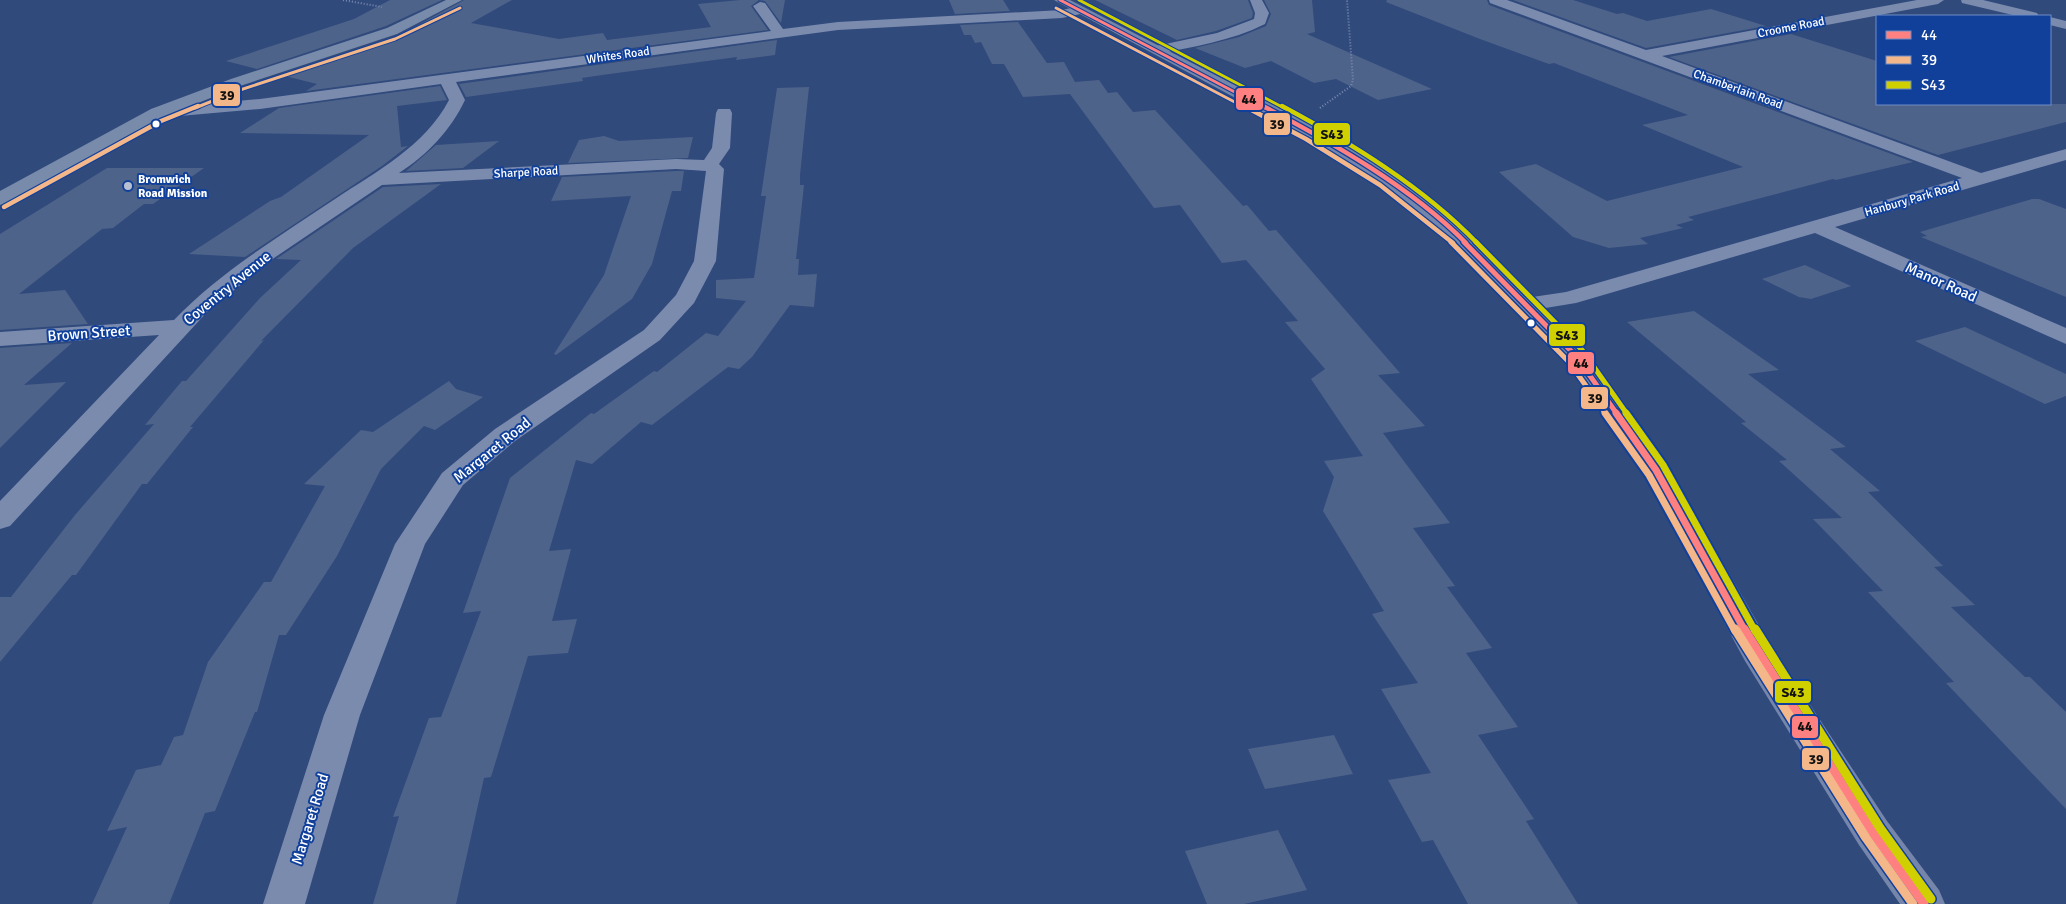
<svg xmlns="http://www.w3.org/2000/svg" width="2066" height="904" font-family="Signika,sans-serif">
	<rect width="100%" height="100%" fill="#304a7c"/>
	<!-- building -->
	<g fill="#4e638a">
		<polygon points="390,0 442,0 386,26 257,69 226,61 354,19"/>
		<polygon points="464,0 512,0 471,23 559,39 603,33 607,40 711,27 698,4 740,0 785,0 781,23 765,1 759,0 751,6 768,30 306,91 317,84 281,75 398,36"/>
		<polygon points="949,0 1003,0 1010,11 955,14"/>
		<polygon points="1095,0 1248,0 1253,13 1252,18 1216,31 1177,40"/>
		<polygon points="1264,0 1312,0 1315,32 1307,34 1432,89 1378,100 1336,79 1314,83 1271,61 1245,68 1195,48 1239,37 1266,26 1271,14"/>
		<polygon points="1387,0 1487,0 1489,5 1913,162 1836,180 1833,179 1688,217 1694,220 1676,225 1683,228 1640,238 1648,244 1609,248 1573,237 1499,172 1536,164 1607,201 1743,167 1642,125 1688,115 1554,63 1549,64 1480,39 1386,2"/>
		<polygon points="1513,0 1573,0 1617,14 1623,13 1647,21 1711,9 1766,26 1646,48"/>
		<polygon points="1018,22 1047,63 1064,62 1075,82 1099,80 1108,93 1117,92 1133,112 1155,110 1243,206 1247,205 1269,231 1276,230 1400,373 1378,375 1425,426 1383,433 1450,523 1413,528 1455,586 1447,587 1492,648 1466,653 1518,727 1478,735 1534,819 1526,821 1578,904 1468,904 1433,840 1422,842 1388,780 1431,773 1381,689 1418,683 1372,614 1384,611 1323,511 1334,477 1324,461 1363,456 1311,379 1325,369 1285,322 1298,321 1246,260 1222,263 1180,205 1154,208 1070,94 1023,97 1004,64 992,64 981,42 975,43 971,35 964,35 960,25"/>
		<polygon points="1791,34 1877,61 1877,104 2066,104 2066,122 1938,155 1669,57"/>
		<polygon points="777,40 775,55 736,60 737,57 602,75 582,78 583,81 466,97 459,84"/>
		<polygon points="440,86 447,100 397,106 401,147 408,146 382,166 245,257 189,254 270,201 281,197 369,135 240,133 279,108"/>
		<polygon points="809,87 800,175 800,185 804,185 796,259 799,259 798,275 817,274 814,307 790,305 752,357 739,369 728,367 652,425 641,422 592,464 576,460 549,551 571,549 552,621 577,619 568,653 528,656 491,777 484,778 456,904 373,904 399,816 393,817 429,718 441,717 481,611 463,613 510,478 591,413 594,414 654,371 657,372 706,333 718,336 746,301 716,298 716,280 754,278 766,196 761,196 777,88"/>
		<polygon points="604,136 619,141 693,137 688,158 568,163 579,140"/>
		<polygon points="499,141 463,168 406,171 436,145"/>
		<polygon points="107,168 204,168 153,204 144,204 113,228 102,229 19,294 65,290 88,324 0,330 0,234"/>
		<polygon points="676,171 684,171 681,191 672,191 652,264 632,299 556,355 554,354 604,275 631,196 551,201 562,177"/>
		<polygon points="441,184 353,248 261,341 264,340 190,427 193,427 147,484 142,484 76,575 72,575 0,662 0,597 11,597 75,515 154,424 145,425 182,381 186,381 260,298 301,260 276,259 383,187"/>
		<polygon points="2032,199 2039,199 2066,209 2066,297 1921,237 1927,236 1920,232"/>
		<polygon points="1805,265 1851,286 1811,299 1799,297 1762,279"/>
		<polygon points="1694,311 1779,370 1748,374 1846,447 1830,449 1880,491 1868,492 1943,566 1934,567 1975,605 1951,607 2025,677 2030,677 2066,712 2066,809 1946,683 1954,682 1868,592 1883,591 1813,519 1842,518 1779,461 1787,460 1741,423 1746,422 1627,322"/>
		<polygon points="1965,327 2066,374 2066,396 2045,404 1915,341"/>
		<polygon points="72,343 24,385 66,382 0,448 0,348"/>
		<polygon points="449,381 456,389 483,397 435,430 424,426 381,469 337,556 286,635 279,635 257,712 255,712 215,811 205,813 169,904 92,904 127,827 107,831 136,770 161,765 174,737 183,735 208,662 264,582 271,582 325,486 304,484 361,430 373,432"/>
		<polygon points="1334,735 1353,774 1265,789 1248,749"/>
		<polygon points="1278,830 1307,890 1244,904 1207,904 1185,851"/>
	</g>
	<g fill="none" stroke-linecap="round" stroke-linejoin="round">
		<!-- path -->
		<g stroke="#7b8bae" stroke-width="2" stroke-dasharray="1 2" stroke-linecap="butt">
			<polyline points="343,0 382,7"/>
			<polyline points="1320,108 1351,86 1353,80 1347,0"/>
		</g>
		<!-- minor -->
		<g fill="#7b8bae" fill-rule="evenodd">
			<path d="M1250 0H1262L1269 13 1265 24C1231 41 1193 47 1156 54L1149 50 1156 46 1217 33 1254 19 1255 13Z"/>
			<polygon points="1489,0 1507,0 1646,50 1917,0 1944,0 1938,4 1662,56 1981,173 2066,149 2066,160 1835,227 2066,328 2066,344 1815,233 1576,303 1527,311 1519,309 1516,304 1519,299 1566,292 1962,178 1490,3"/>
			<polygon points="1961,0 1983,0 2037,13 2039,16 2017,16 1962,3"/>
			<path d="M760 2 765 3 783 29 838 22 1062 10 1080 6 1087 10 1085 13 1062 18 838 30 456 82 465 100C451 130 427 155 399 173L676 159 704 160 712 148 716 113 718 109H730L732 113 730 148 719 164 724 169 716 261 694 303 660 340 515 441 463 485 425 544 360 715 305 904H263L324 715 395 544 442 473 495 429 644 330 676 295 694 261 706 171 676 169 382 185 274 258 208 311 10 526 0 529V501L159 335 0 346V332L174 320C220 272 280 236 335 199 377 171 425 146 449 100L441 84 260 109 157 118 151 117 149 113 151 109 260 99 771 31 753 6Z"/>
			<polygon points="2050,17 2066,21 2066,29 2050,25"/>
		</g>
		<!-- secondary -->
		<polygon fill="#7686aa" fill-rule="evenodd" points="1054,0 1070,0 1316,127 1392,174 1460,226 1585,351 1670,470 1769,643 1887,821 1939,890 1945,904 1900,904 1859,845 1745,661 1642,470 1567,361 1446,234 1378,182 1304,135"/>
		<!-- primary -->
		<polygon fill="#798bab" fill-rule="evenodd" points="446,0 462,0 397,34 243,85 163,117 7,203 0,205 0,191 151,109 231,79 387,28"/>
		<!-- bus-1-far4 casing -->
		<g stroke="#11409b" stroke-width="5">
			<polyline id="bus-1-far4" points="1060,0 1265,108"/>
		</g>
		<!-- bus-1-far3 casing -->
		<g stroke="#11409b" stroke-width="7">
			<path id="bus-1-far3" d="M1263 106C1331 142 1411 187 1466 243"/>
		</g>
		<!-- bus-1-far2 casing -->
		<g stroke="#11409b" stroke-width="8">
			<polyline id="bus-1-far2" points="1464,242 1576,356 1617,414"/>
		</g>
		<!-- bus-1-far1 casing -->
		<g stroke="#11409b" stroke-width="11">
			<polyline id="bus-1-far1" points="1616,413 1656,470 1745,631"/>
		</g>
		<!-- bus-1 casing -->
		<g stroke="#11409b" stroke-width="12">
			<polyline id="bus-1" points="1744,629 1873,833 1924,904"/>
		</g>
		<!-- bus-2-far4 casing -->
		<g stroke="#11409b" stroke-width="5">
			<g id="bus-2-far4">
				<polyline points="1056,8 1246,108"/>
				<polyline points="195,108 240,90 395,39 460,8"/>
			</g>
		</g>
		<!-- bus-2-far3 casing -->
		<g stroke="#11409b" stroke-width="7">
			<g id="bus-2-far3">
				<polyline points="1244,106 1306,139 1380,185 1453,243"/>
				<polyline points="4,207 161,121 198,106"/>
			</g>
		</g>
		<!-- bus-2-far2 casing -->
		<g stroke="#11409b" stroke-width="8">
			<polyline id="bus-2-far2" points="1451,242 1569,362 1606,414"/>
		</g>
		<!-- bus-2-far1 casing -->
		<g stroke="#11409b" stroke-width="11">
			<polyline id="bus-2-far1" points="1605,413 1649,475 1735,631"/>
		</g>
		<!-- bus-2 casing -->
		<g stroke="#11409b" stroke-width="12">
			<polyline id="bus-2" points="1735,629 1866,838 1913,904"/>
		</g>
		<!-- bus-3-far4 casing -->
		<g stroke="#11409b" stroke-width="5">
			<polyline id="bus-3-far4" points="1079,0 1284,108"/>
		</g>
		<!-- bus-3-far3 casing -->
		<g stroke="#11409b" stroke-width="7">
			<path id="bus-3-far3" d="M1282 106C1351 143 1423 187 1477 243"/>
		</g>
		<!-- bus-3-far2 casing -->
		<g stroke="#11409b" stroke-width="8">
			<polyline id="bus-3-far2" points="1476,242 1582,350 1627,414"/>
		</g>
		<!-- bus-3-far1 casing -->
		<g stroke="#11409b" stroke-width="11">
			<polyline id="bus-3-far1" points="1626,413 1663,465 1755,631"/>
		</g>
		<!-- bus-3 casing -->
		<g stroke="#11409b" stroke-width="12">
			<polyline id="bus-3" points="1755,629 1880,828 1931,899"/>
		</g>
		<!-- bus-1-far4 -->
		<use href="#bus-1-far4" stroke="#ff8080" stroke-width="3"/>
		<!-- bus-1-far3 -->
		<use href="#bus-1-far3" stroke="#ff8080" stroke-width="4.5"/>
		<!-- bus-1-far2 -->
		<use href="#bus-1-far2" stroke="#ff8080" stroke-width="5"/>
		<!-- bus-1-far1 -->
		<use href="#bus-1-far1" stroke="#ff8080" stroke-width="7"/>
		<!-- bus-1 -->
		<use href="#bus-1" stroke="#ff8080" stroke-width="9"/>
		<!-- bus-2-far4 -->
		<use href="#bus-2-far4" stroke="#f4b78a" stroke-width="3"/>
		<!-- bus-2-far3 -->
		<use href="#bus-2-far3" stroke="#f4b78a" stroke-width="4.5"/>
		<!-- bus-2-far2 -->
		<use href="#bus-2-far2" stroke="#f4b78a" stroke-width="5"/>
		<!-- bus-2-far1 -->
		<use href="#bus-2-far1" stroke="#f4b78a" stroke-width="7"/>
		<!-- bus-2 -->
		<use href="#bus-2" stroke="#f4b78a" stroke-width="9"/>
		<!-- bus-3-far4 -->
		<use href="#bus-3-far4" stroke="#d0d000" stroke-width="3"/>
		<!-- bus-3-far3 -->
		<use href="#bus-3-far3" stroke="#d0d000" stroke-width="4.5"/>
		<!-- bus-3-far2 -->
		<use href="#bus-3-far2" stroke="#d0d000" stroke-width="5"/>
		<!-- bus-3-far1 -->
		<use href="#bus-3-far1" stroke="#d0d000" stroke-width="7"/>
		<!-- bus-3 -->
		<use href="#bus-3" stroke="#d0d000" stroke-width="9"/>
	</g>
	<!-- markers -->
	<g fill="#fff" stroke="#11409b" stroke-width="2">
		<circle cx="156" cy="124" r="4.5"/>
		<circle cx="1531" cy="323" r="4.5"/>
	</g>
	<circle fill="#b7c0d1" stroke="#11409b" stroke-width="2" cx="128" cy="186" r="5"/>
	<g text-anchor="middle" stroke-width="4" stroke-linejoin="round" paint-order="stroke">
		<!-- far-street labels -->
		<g font-size="12" fill="#fff" stroke="#11409b">
			<text transform="translate(1791 27) rotate(-11)" y="4">Croome Road</text>
			<text transform="translate(618 55) rotate(-8)" y="4">Whites Road</text>
			<text transform="translate(1738 89) rotate(20)" y="4">Chamberlain Road</text>
			<text transform="translate(526 172) rotate(-3)" y="4">Sharpe Road</text>
			<text transform="translate(1912 199) rotate(-16)" y="4">Hanbury Park Road</text>
		</g>
		<!-- far-poi labels -->
		<g font-size="12" font-weight="bold" fill="#fff" stroke="#11409b" text-anchor="start">
			<text x="138" y="183">Bromwich<tspan x="138" dy="14">Road Mission</tspan></text>
		</g>
		<!-- street labels -->
		<g font-size="15" fill="#fff" stroke="#11409b">
			<text transform="translate(1941 282) rotate(24)" y="5">Manor Road</text>
			<text transform="translate(227 288) rotate(-39)" y="5">Coventry Avenue</text>
			<text transform="translate(89 333) rotate(-4)" y="5">Brown Street</text>
			<text transform="translate(492 450) rotate(-39)" y="5">Margaret Road</text>
			<text transform="translate(310 819) rotate(-73)" y="5">Margaret Road</text>
		</g>
	</g>
	<g stroke="#11409b" stroke-width="2">
		<rect x="212" y="83" width="29" height="24" rx="5" fill="#f4b78a"/>
		<rect x="1235" y="87" width="29" height="24" rx="5" fill="#ff8080"/>
		<rect x="1263" y="112" width="28" height="24" rx="5" fill="#f4b78a"/>
		<rect x="1313" y="122" width="38" height="24" rx="5" fill="#d0d000"/>
		<rect x="1548" y="323" width="38" height="24" rx="5" fill="#d0d000"/>
		<rect x="1567" y="351" width="28" height="24" rx="5" fill="#ff8080"/>
		<rect x="1580" y="386" width="29" height="24" rx="5" fill="#f4b78a"/>
		<rect x="1774" y="680" width="38" height="24" rx="5" fill="#d0d000"/>
		<rect x="1791" y="715" width="28" height="24" rx="5" fill="#ff8080"/>
		<rect x="1801" y="747" width="29" height="24" rx="5" fill="#f4b78a"/>
	</g>
	<g font-size="14" text-anchor="middle" font-weight="bold" fill="#111">
		<text x="227" y="100">39</text>
		<text x="1249" y="104">44</text>
		<text x="1277" y="129">39</text>
		<text x="1332" y="139">S43</text>
		<text x="1567" y="340">S43</text>
		<text x="1581" y="368">44</text>
		<text x="1595" y="403">39</text>
		<text x="1793" y="697">S43</text>
		<text x="1805" y="731">44</text>
		<text x="1816" y="764">39</text>
	</g>
	<!-- legend -->
	<rect x="1876" y="15" width="175" height="90" fill="#11409b" stroke="#708cc3"/>
	<rect x="1886" y="31" width="25" height="8" fill="#ff8080" stroke="#708cc3"/>
	<text x="1921" y="40" font-size="15" fill="#ffffff">44</text>
	<rect x="1886" y="56" width="25" height="8" fill="#f4b78a" stroke="#708cc3"/>
	<text x="1921" y="65" font-size="15" fill="#ffffff">39</text>
	<rect x="1886" y="81" width="25" height="8" fill="#d0d000" stroke="#708cc3"/>
	<text x="1921" y="90" font-size="15" fill="#ffffff">S43</text>
</svg>
